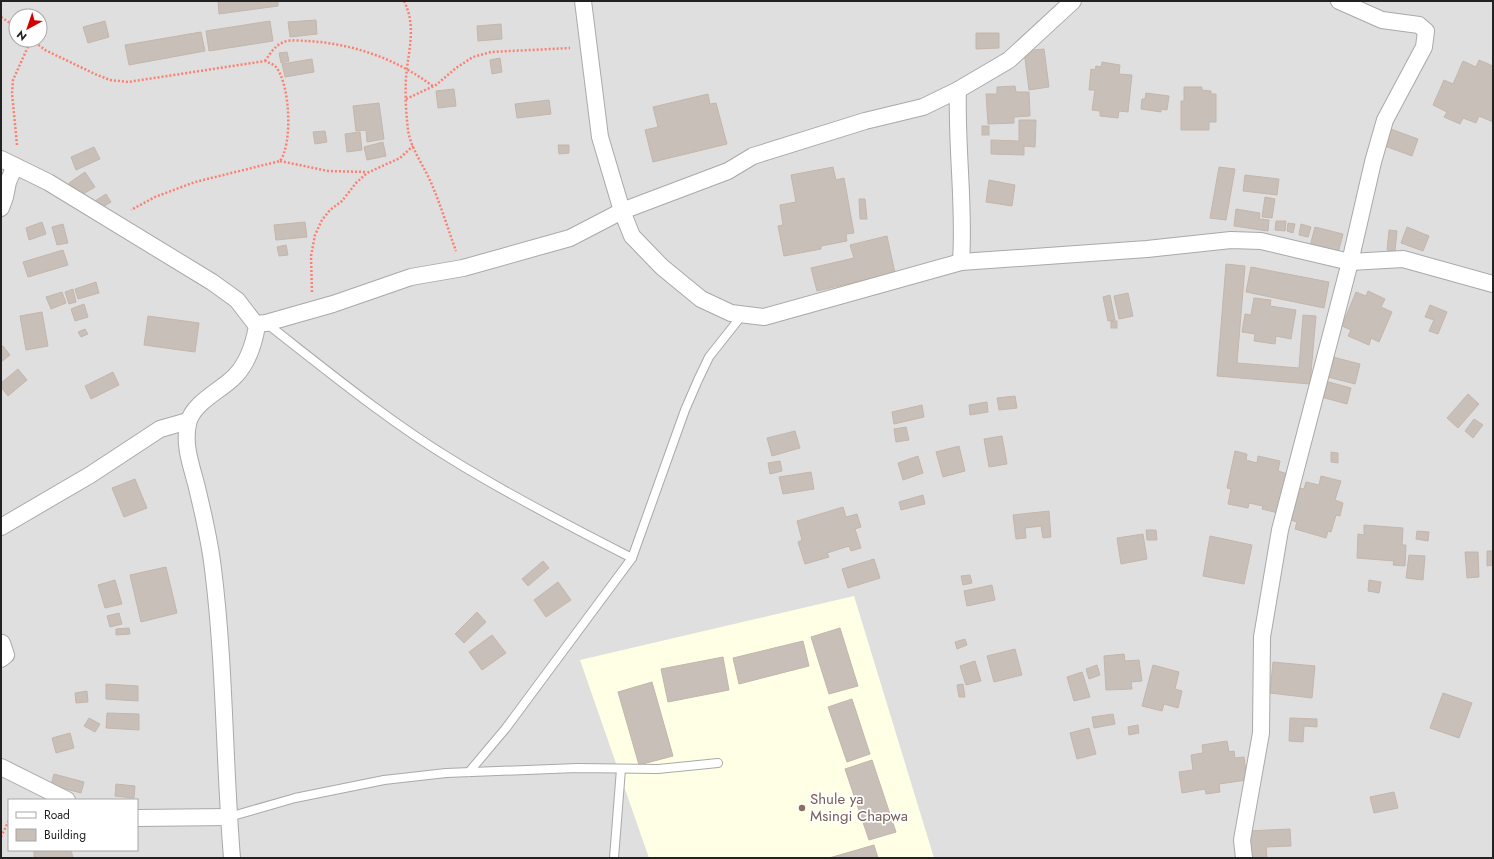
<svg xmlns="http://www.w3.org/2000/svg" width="1494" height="859" font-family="Jost,sans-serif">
	<rect width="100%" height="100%" fill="#f2efe9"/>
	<!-- residential -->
	<path fill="#e0dfdf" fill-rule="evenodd" d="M1 1H1493V858H1ZM16 16H40V40H16ZM9 800H137V850H9Z"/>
	<!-- education -->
	<polygon fill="#ffffe5" points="854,596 934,858 649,858 580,660"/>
	<!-- building -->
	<g fill="#c7bfb8" stroke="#c4b6ab">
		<polygon points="218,1 278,1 278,6 219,14"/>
		<polygon points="316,20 317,34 290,37 288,22"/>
		<polygon points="105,21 109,37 88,43 83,27"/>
		<polygon points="270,21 273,41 209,51 206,31"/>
		<polygon points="501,24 502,39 478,41 477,26"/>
		<polygon points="201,32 205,51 129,65 125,45"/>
		<polygon points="976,33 999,33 999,48 976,49"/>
		<polygon points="1044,49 1049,87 1029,90 1024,51"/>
		<polygon points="287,52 289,61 281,63 279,53"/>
		<polygon points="500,58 502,72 492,74 490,60"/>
		<polygon points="312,59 314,72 285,77 282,64"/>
		<polygon points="1479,60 1493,66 1493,122 1479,116 1476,123 1463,118 1460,124 1444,117 1447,112 1433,105 1444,80 1453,84 1463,61 1476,67"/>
		<polygon points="1102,62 1120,65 1119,74 1132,75 1128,112 1119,111 1118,118 1100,116 1100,111 1092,110 1095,90 1089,90 1091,69 1095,70 1096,66 1101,67"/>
		<polygon points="1015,86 1016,92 1029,92 1030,116 1014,117 1014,123 988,124 986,94 997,94 997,87"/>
		<polygon points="1184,87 1202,87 1202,90 1211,91 1211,94 1216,94 1216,122 1209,122 1209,130 1181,130 1181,101 1184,101"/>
		<polygon points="454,89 456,106 438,108 436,91"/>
		<polygon points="1146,93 1169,96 1167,110 1161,109 1161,112 1141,109 1142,99 1145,99"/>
		<polygon points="708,94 710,104 716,103 727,144 653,162 645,130 658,127 653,107"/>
		<polygon points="549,100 551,114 517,118 515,104"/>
		<polygon points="379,103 384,139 367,142 366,130 356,131 353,106"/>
		<polygon points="1019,120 1036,120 1035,147 1024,146 1024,155 991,154 991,140 1019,141"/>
		<rect x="982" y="126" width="7" height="9"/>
		<polygon points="1388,128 1418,139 1412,156 1382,145"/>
		<polygon points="325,131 327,142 315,144 313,132"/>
		<polygon points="360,132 362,150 347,152 345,134"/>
		<polygon points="383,142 386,156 367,160 364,147"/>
		<polygon points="558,145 569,145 569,153 559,154"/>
		<polygon points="94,147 100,159 76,170 71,157"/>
		<polygon points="833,167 836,180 844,178 854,233 846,234 847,241 821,246 821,249 784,256 778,226 783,225 780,205 796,202 791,175"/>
		<polygon points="1219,167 1235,169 1226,220 1210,218"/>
		<polygon points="85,172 95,187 78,197 69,183"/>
		<polygon points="1245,175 1279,179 1277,195 1243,191"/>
		<polygon points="989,180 1015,185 1012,206 986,202"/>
		<polygon points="106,194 111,202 101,208 95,201"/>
		<polygon points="1265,197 1275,199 1272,218 1262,217"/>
		<polygon points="859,199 865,199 867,219 860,219"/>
		<polygon points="1236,209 1260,213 1259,219 1269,220 1268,231 1234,226"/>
		<polygon points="1276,221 1286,221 1285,231 1275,230"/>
		<polygon points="42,222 46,234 29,240 26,228"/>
		<polygon points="305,222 307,237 276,240 274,225"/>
		<polygon points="1288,223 1295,224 1293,233 1287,231"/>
		<polygon points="63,224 68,243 57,245 52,227"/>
		<polygon points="1301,224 1311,227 1308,237 1299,235"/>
		<polygon points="1315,227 1343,234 1338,253 1310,246"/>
		<polygon points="1407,227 1429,236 1423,251 1401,243"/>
		<polygon points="1389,230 1397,231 1395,251 1387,250"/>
		<polygon points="887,236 895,273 817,291 811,268 854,258 850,245"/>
		<polygon points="286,245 288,255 279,256 277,247"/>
		<polygon points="63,250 68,265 28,277 23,262"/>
		<polygon points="1226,264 1245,266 1237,363 1299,368 1303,315 1316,316 1310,384 1217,376"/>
		<polygon points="1251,267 1329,282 1324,308 1246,292"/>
		<polygon points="96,282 99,293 78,299 75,289"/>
		<polygon points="73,289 76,302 69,304 65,292"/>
		<polygon points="1368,291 1385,299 1381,307 1392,312 1379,342 1371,338 1369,345 1348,336 1351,330 1342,326 1356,292 1366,296"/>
		<polygon points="62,292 66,303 51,309 46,297"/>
		<polygon points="1128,293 1133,316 1119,319 1114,296"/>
		<polygon points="1110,295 1115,320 1108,321 1103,297"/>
		<polygon points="1254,298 1271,300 1270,306 1296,310 1291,339 1276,336 1275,344 1254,341 1255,334 1242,332 1245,314 1251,315"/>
		<polygon points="84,304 88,317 75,321 71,309"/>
		<polygon points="1430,305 1447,312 1438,334 1429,331 1434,320 1425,317"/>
		<polygon points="42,312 48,346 26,350 20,316"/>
		<polygon points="148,316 199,323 195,352 144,345"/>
		<rect x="1111" y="321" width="6" height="7"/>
		<polygon points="85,329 88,334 81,337 78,332"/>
		<polygon points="3,346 10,355 1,362 1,348"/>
		<polygon points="1329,356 1360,364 1355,384 1324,376"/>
		<polygon points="18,369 27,380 8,396 1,387 1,383"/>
		<polygon points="113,372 119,385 91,399 85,386"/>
		<polygon points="1325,381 1351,388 1347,404 1321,397"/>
		<polygon points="1468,394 1479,404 1458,428 1447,418"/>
		<polygon points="1015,396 1017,408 999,410 997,398"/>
		<polygon points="987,402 988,412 970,415 969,405"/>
		<polygon points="922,405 924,417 894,424 892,412"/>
		<polygon points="1474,419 1483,425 1473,438 1465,431"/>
		<polygon points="906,427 909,440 896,442 894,429"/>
		<polygon points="795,431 800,448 772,456 767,438"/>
		<polygon points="1002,436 1007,464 989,467 984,439"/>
		<polygon points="959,446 965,471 943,477 936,452"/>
		<polygon points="1235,451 1247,454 1246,460 1257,463 1258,456 1280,461 1278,471 1288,474 1278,513 1262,509 1263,506 1249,503 1248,508 1228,504 1231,489 1227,488"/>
		<polygon points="1331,452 1338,453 1338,463 1331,462"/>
		<polygon points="918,456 923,473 903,480 898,463"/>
		<polygon points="780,461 782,471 770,474 768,463"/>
		<polygon points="811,472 814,489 783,494 779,477"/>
		<polygon points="1321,476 1341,481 1335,500 1343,503 1340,516 1336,515 1331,532 1328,531 1326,538 1295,529 1297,522 1290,520 1299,488 1304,489 1306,482 1319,485"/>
		<polygon points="135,479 147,508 124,517 112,488"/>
		<polygon points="923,495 925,504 901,510 899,502"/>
		<polygon points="843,507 846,517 857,514 861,527 855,529 861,548 851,551 849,546 827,553 829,557 805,564 798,542 802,540 797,521"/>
		<polygon points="1049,511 1051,537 1043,538 1041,526 1025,528 1026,538 1016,539 1013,515"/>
		<polygon points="1364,525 1403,528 1402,545 1406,545 1405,566 1393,565 1394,561 1357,558 1358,534 1364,535"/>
		<polygon points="1146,530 1156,530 1157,540 1147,540"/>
		<polygon points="1417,531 1429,532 1428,541 1416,539"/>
		<polygon points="1143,534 1147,559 1121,564 1117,538"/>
		<polygon points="1210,536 1252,545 1244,584 1203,576"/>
		<polygon points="1487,551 1493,551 1493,565 1487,566"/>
		<polygon points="1465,552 1478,552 1479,577 1467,578"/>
		<polygon points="1409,555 1425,556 1423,580 1406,578"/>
		<polygon points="874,559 880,578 848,588 842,569"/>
		<polygon points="543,561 549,568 528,586 522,579"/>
		<polygon points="166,567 177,613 141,622 130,575"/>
		<polygon points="970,575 972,583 963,585 961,576"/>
		<polygon points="115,580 122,604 105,608 98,585"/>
		<polygon points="1369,580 1381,582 1379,593 1368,591"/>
		<polygon points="558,582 571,600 546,617 534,600"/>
		<polygon points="992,585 995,600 967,606 964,591"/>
		<polygon points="477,612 486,622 464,643 455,634"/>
		<polygon points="119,613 122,624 110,627 107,616"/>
		<polygon points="129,628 130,634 116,635 116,629"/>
		<polygon points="840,628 858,686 829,694 811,637"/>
		<polygon points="492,635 506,653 482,670 469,652"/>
		<polygon points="965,639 967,645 957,649 955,642"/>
		<polygon points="803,641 809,666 739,684 733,658"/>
		<polygon points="1015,649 1022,675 994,682 987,656"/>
		<polygon points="1124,654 1125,661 1139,660 1142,681 1131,682 1132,689 1106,690 1104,656"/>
		<polygon points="723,657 729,690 668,702 661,669"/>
		<polygon points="975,661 981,681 966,685 960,666"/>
		<polygon points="1273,662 1315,666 1312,698 1270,693"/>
		<polygon points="1097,665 1100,675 1089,679 1086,669"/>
		<polygon points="1153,665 1179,672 1175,689 1182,691 1178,708 1164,704 1162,711 1142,706"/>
		<polygon points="1082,672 1090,697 1074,701 1067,677"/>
		<polygon points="652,682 673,756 639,765 618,692"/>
		<polygon points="106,684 138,686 138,701 106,699"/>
		<polygon points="963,684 965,697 959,697 957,685"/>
		<polygon points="87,691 88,702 76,703 75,693"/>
		<polygon points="1443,693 1472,703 1459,738 1430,728"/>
		<polygon points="852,699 870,754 847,762 828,707"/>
		<polygon points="107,713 139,714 139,730 106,728"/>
		<polygon points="1113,714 1115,724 1094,728 1092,717"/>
		<polygon points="89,718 100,724 95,732 84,726"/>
		<polygon points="1290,718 1317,719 1317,727 1304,726 1303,742 1289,741"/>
		<polygon points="1138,725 1139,733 1129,735 1128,727"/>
		<polygon points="1089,728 1096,754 1077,759 1070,733"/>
		<polygon points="70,733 74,748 56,753 52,738"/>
		<polygon points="1227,741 1229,752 1234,751 1235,758 1244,757 1247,780 1219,784 1220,792 1206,794 1205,789 1182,793 1179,772 1193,770 1191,755 1203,753 1202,745"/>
		<polygon points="872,760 896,832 869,840 845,769"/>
		<polygon points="54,774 84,782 81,793 51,785"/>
		<polygon points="116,784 135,786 134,798 115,796"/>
		<polygon points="1394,792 1398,808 1374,813 1370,797"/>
		<polygon points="1290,829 1291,846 1266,847 1267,858 1250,858 1248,831"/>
		<polygon points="874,845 878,858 829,858"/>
		<polygon points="34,850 71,850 73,858 34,858"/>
	</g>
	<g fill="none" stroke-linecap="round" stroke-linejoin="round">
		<!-- lane casing -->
		<g stroke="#a9a9a9" stroke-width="10">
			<g id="lane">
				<path d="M266 323C325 369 387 420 451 459 509 495 571 527 632 558"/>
				<polyline points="469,772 506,728 632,558 685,410 698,380 709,357 743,314"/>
				<polyline points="229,817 295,798 384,780 446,773 577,768 658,769 718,763"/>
				<polyline points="614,858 621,769"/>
			</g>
		</g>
		<!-- street casing -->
		<g stroke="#a9a9a9" stroke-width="18">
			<g id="street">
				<polyline points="583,1 600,137 622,211 632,236 662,267 701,299 731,313 764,317 961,262 1147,249 1231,240 1261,241 1350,262 1403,259 1493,284"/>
				<path d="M958 90C956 148 965 205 961 262"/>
				<path d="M1 159 48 182 212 282 237 300 257 326C254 343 248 362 236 375 223 390 192 402 188 424 183 448 193 469 198 492 204 517 210 543 213 569 225 664 224 762 232 858"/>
				<polyline points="1,208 5,197 8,182 15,166"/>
				<polyline points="256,324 266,323 333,304 411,277 463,268 570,238 622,211 728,171 753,156 865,121 923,107 958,90 1009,60 1073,1"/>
				<polyline points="1,527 90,475 160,429 188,421"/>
				<polyline points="1,659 6,655 2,643"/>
				<polyline points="1,767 67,800"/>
				<polyline points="137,818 229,817"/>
				<polyline points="1244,858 1242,840 1261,733 1262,637 1280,530 1350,262 1373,162 1385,120 1424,47 1426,31 1419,25 1382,20 1339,1"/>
			</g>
		</g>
		<!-- path -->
		<g stroke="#fa8072" stroke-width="2.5" stroke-dasharray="2 2" stroke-linecap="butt">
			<path d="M404 1C417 27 408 51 406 78 405 95 406 113 408 130 411 150 425 167 432 185 441 206 448 229 456 251"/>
			<polyline points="1,17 16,27"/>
			<path d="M32 40 45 50 95 74 110 80 128 82 265 61C269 63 273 64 276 67 290 84 293 143 280 161L195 182 155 197 131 210"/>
			<path d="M265 61C270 54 275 45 284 42 291 39 301 41 308 41 354 44 397 59 434 87"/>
			<polyline points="406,99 436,85 456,68 473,57 491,52 570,48"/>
			<polyline points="17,145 12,93 13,80 31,40"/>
			<polyline points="280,161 328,171 366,172"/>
			<polyline points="312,292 311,256 315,235 322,220 330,210 342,201 356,183 367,173 400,158 413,146"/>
			<polyline points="1,837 9,820"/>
		</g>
		<!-- lane -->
		<use href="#lane" stroke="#fff" stroke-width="8"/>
		<!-- street -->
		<use href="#street" stroke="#fff" stroke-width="16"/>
	</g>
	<!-- markers -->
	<circle fill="#8d6e63" stroke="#fff" stroke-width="1.5" cx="802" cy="808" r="4"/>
	<g text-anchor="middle" stroke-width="3.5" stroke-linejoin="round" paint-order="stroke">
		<!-- education labels -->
		<g font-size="15" fill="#785e54" stroke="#fff" text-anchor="start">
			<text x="810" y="804">Shule ya<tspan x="810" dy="17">Msingi Chapwa</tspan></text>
		</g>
	</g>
	<!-- border -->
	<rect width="1494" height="859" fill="none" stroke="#222222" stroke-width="4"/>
	<!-- legend -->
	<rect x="8" y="799" width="130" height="52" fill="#ffffff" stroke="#a7a7a7"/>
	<rect x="16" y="812" width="20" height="6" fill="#ffffff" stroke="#a7a7a7"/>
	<text x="44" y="819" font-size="12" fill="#222222">Road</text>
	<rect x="16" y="829" width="20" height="12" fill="#c7bfb8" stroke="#a7a7a7"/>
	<text x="44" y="839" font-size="12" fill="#222222">Building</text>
	<!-- north arrow -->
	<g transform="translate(28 28) rotate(220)"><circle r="19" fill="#ffffff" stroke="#a7a7a7"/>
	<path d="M0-3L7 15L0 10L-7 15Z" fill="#d40000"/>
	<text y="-6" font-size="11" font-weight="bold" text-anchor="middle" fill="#222222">N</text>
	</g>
</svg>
